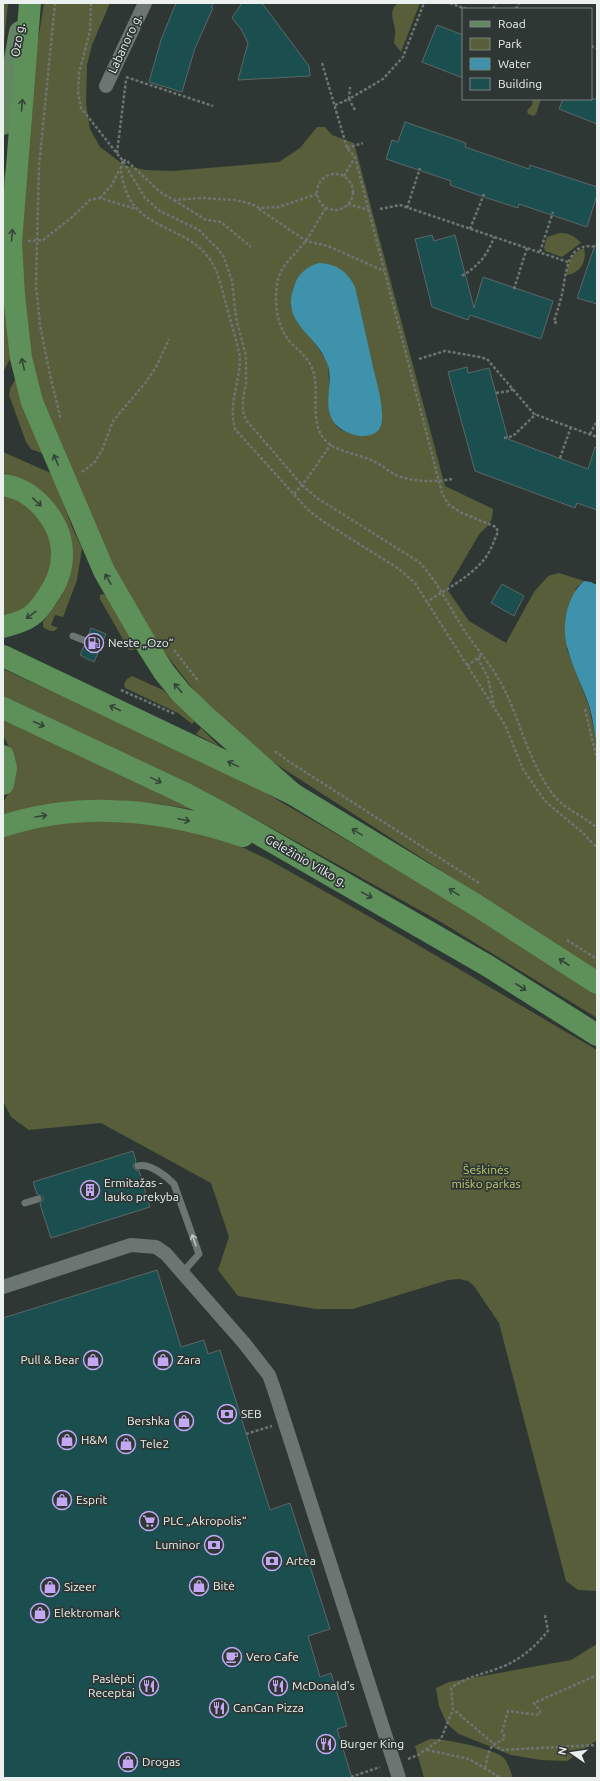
<svg xmlns="http://www.w3.org/2000/svg" width="600" height="1781" font-family="Ubuntu,sans-serif">
	<rect width="100%" height="100%" fill="#2e3734"/>
	<!-- green -->
	<g fill="#585e39" fill-rule="evenodd">
		<polygon points="3,3 8,3 3,52"/>
		<path d="M44 3H110L92 45 87 65 86 104 90 129 100 147 124 165 145 170 172 171 279 162 300 148 317 127H325L332 135 354 143 445 486 493 509C493 520 489 526 480 533L447 589 469 621 506 643 534 592 548 576 559 573 584 581 576 588 567 649 589 706 597 745V971L321 793 279 766 248 742 196 693 155 640 130 598 108 556 38 395 18 292 27 109ZM294 286 378 389 382 421 380 427C359 432 343 441 331 417L328 363 291 307Z"/>
		<path d="M398 3H420L401 52 394 43C394 39 396 34 395 30 394 20 388 11 398 3Z"/>
		<polygon points="533,99 541,99 536,114 533,116 528,114 527,111 532,105"/>
		<polygon points="13,135 14,351 3,372 3,183"/>
		<path d="M560 233C569 233 575 236 581 243L562 257 545 251 544 247 547 237Z"/>
		<path d="M584 248C587 261 581 273 566 275 569 261 570 254 584 248Z"/>
		<polygon points="19,372 44,454 31,449 26,442 9,395 10,389"/>
		<polygon points="3,452 53,474 72,527 82,548 77,580 63,617 55,615 51,625 58,628 54,631 50,631 43,627 43,622 62,595 70,568 26,481 3,473"/>
		<path d="M3 493C14 498 29 504 37 514 60 541 56 572 35 598 32 602 29 608 26 611 20 615 10 617 3 620Z"/>
		<polygon points="103,594 107,596 136,648 133,650 129,650 100,599 100,595"/>
		<polygon points="3,669 245,781 496,927 597,992 597,1018 441,922 232,806 3,698"/>
		<polygon points="132,676 163,690 195,721 192,724 178,713 125,688 124,684 127,679"/>
		<polygon points="3,720 196,810 160,804 114,800 3,816 3,803 12,786 10,748 3,736"/>
		<polygon points="201,728 220,747 196,734"/>
		<polygon points="73,821 154,822 220,838 244,848 271,861 370,917 597,1050 597,1591 578,1590 566,1581 499,1323 474,1286 468,1281 459,1279 448,1280 353,1309 316,1309 238,1296 218,1270 229,1237 211,1183 101,1123 29,1130 11,1117 3,1101 3,833"/>
		<polygon points="597,1644 597,1740 567,1761 541,1760 511,1755 459,1734 447,1724 439,1706 436,1688 449,1682 571,1660"/>
		<path d="M430 1739C443 1738 495 1749 504 1758 508 1763 511 1772 513 1778H424L415 1746Z"/>
	</g>
	<!-- water -->
	<g fill="#3e92ac">
		<path d="M319 263C336 263 348 272 355 287 361 313 367 340 373 367 377 383 383 403 382 421 379 447 337 435 331 417 324 400 334 380 327 363 316 332 279 324 295 284 299 273 308 266 319 263Z"/>
		<path d="M584 581 591 582 597 585V745C594 732 593 718 589 705 583 687 573 669 568 650 561 627 566 597 584 581Z"/>
	</g>
	<!-- building -->
	<g fill="#1b4e4e" stroke="#5c6767">
		<polygon points="176,3 214,3 211,7 213,8 195,48 182,92 149,82 161,40"/>
		<polygon points="242,3 262,3 309,66 310,76 238,80 248,43 241,29 232,18"/>
		<polygon points="437,25 463,35 463,78 422,62"/>
		<polygon points="563,99 597,99 597,124 559,109"/>
		<polygon points="405,122 466,143 465,147 529,169 530,165 597,187 597,195 587,227 519,204 518,208 487,198 450,185 451,181 386,159 392,140 398,142"/>
		<polygon points="432,235 434,241 455,235 474,308 483,277 553,301 541,339 470,315 468,320 432,307 415,239"/>
		<polygon points="595,245 597,245 597,304 577,298"/>
		<polygon points="467,367 468,373 489,368 508,439 588,469 595,447 597,448 597,510 577,503 575,508 475,471 448,372"/>
		<polygon points="502,584 524,596 514,616 491,603"/>
		<polygon points="91,628 106,634 94,662 80,655 84,646 87,646 90,643 91,640 88,636"/>
		<polygon points="133,1151 136,1161 133,1167 136,1170 139,1171 150,1207 51,1238 40,1204 43,1200 43,1197 37,1194 33,1182"/>
		<polygon points="157,1270 181,1347 204,1340 208,1354 220,1350 270,1510 290,1503 330,1629 308,1636 320,1677 331,1673 347,1726 337,1729 352,1778 3,1778 3,1318"/>
	</g>
	<g fill="none" stroke-linecap="round" stroke-linejoin="round">
		<!-- path -->
		<g stroke="#6d7572" stroke-width="2.5" stroke-dasharray="3 2" stroke-linecap="butt">
			<polyline points="55,3 39,166 36,285 40,325 50,375 61,420"/>
			<path d="M91 3 90 31 79 73 78 92 81 108 123 161 145 198 160 211 199 230 218 249 224 257 232 281 236 318 246 356V383L243 399V412L246 420 302 485 317 498 419 562C439 583 450 609 466 633 479 652 495 669 505 691 521 724 529 762 552 793 563 809 583 815 597 828"/>
			<polyline points="450,3 466,9"/>
			<polyline points="493,9 496,3"/>
			<polyline points="516,9 519,3"/>
			<polyline points="591,46 597,48"/>
			<path d="M322 63 347 148 355 157 442 493 448 504 462 513 496 527 498 532C495 538 493 545 489 552 478 573 446 589 427 602"/>
			<polyline points="126,77 213,106"/>
			<polyline points="335,105 349,99 350,87"/>
			<polyline points="355,110 349,99 383,79 403,57 424,3"/>
			<polyline points="347,148 363,143"/>
			<polyline points="117,153 126,80"/>
			<path d="M123 161C119 170 122 176 124 185 137 232 187 224 211 261 219 274 222 289 226 304 231 322 236 339 240 357 240 383 228 403 235 429L308 510 324 522 399 569 415 583 505 725 523 769 545 801 583 833 597 848"/>
			<polyline points="123,161 126,160 160,192 174,200 201,198 235,200 252,204 259,208 279,207 317,194"/>
			<circle cx="335" cy="192" r="18"/>
			<polyline points="344,176 355,157"/>
			<polyline points="100,198 111,186 120,169"/>
			<polyline points="174,200 206,220 221,222 251,247"/>
			<polyline points="348,204 369,210"/>
			<path d="M326 208C319 218 314 229 307 239 296 255 280 264 277 284 274 305 277 328 292 344 298 350 306 356 310 364 321 383 311 410 319 430 327 453 357 452 375 462 384 466 391 474 401 477 417 482 436 482 452 479"/>
			<polyline points="407,208 420,168"/>
			<polyline points="259,209 306,241 328,246 384,271"/>
			<polyline points="380,209 400,205 568,262"/>
			<polyline points="470,229 484,194"/>
			<polyline points="28,241 43,240 71,218 90,200 100,198 136,209"/>
			<polyline points="540,252 553,212"/>
			<path d="M462 276C478 266 488 255 494 237"/>
			<polyline points="514,289 527,248"/>
			<path d="M557 323 554 322C556 314 559 306 561 298 567 277 564 240 597 247"/>
			<polyline points="419,359 445,351 480,357 487,359 534,414 597,437"/>
			<polyline points="496,393 509,391 513,389"/>
			<polyline points="590,434 597,421"/>
			<polyline points="504,438 513,436 536,414"/>
			<polyline points="560,458 571,427"/>
			<polyline points="82,472 94,463 102,450 113,421 146,382 156,367 169,339"/>
			<polyline points="294,494 307,479 331,444"/>
			<polyline points="174,650 199,682"/>
			<polyline points="478,658 488,678 494,706"/>
			<polyline points="467,666 482,655"/>
			<polyline points="121,690 175,714"/>
			<polyline points="585,709 597,759"/>
			<polyline points="275,751 288,761 479,883"/>
			<polyline points="567,940 597,959"/>
			<polyline points="246,1434 272,1426"/>
			<path d="M545 1615 548 1631C535 1647 519 1661 499 1668 481 1675 468 1676 451 1688L453 1709 501 1750 597 1745"/>
			<polyline points="427,1750 469,1759 501,1778"/>
			<polyline points="408,1759 418,1755 441,1739 453,1709"/>
			<path d="M485 1768C488 1757 488 1743 502 1741L505 1737 502 1732 508 1711 539 1715 540 1711 534 1703 597 1675"/>
			<polyline points="351,1777 380,1767"/>
		</g>
		<!-- lane -->
		<g stroke="#6b7571" stroke-width="7">
			<polyline points="73,636 86,641"/>
			<path d="M138 1166C150 1163 166 1176 174 1184L199 1254 183 1272"/>
			<polyline points="25,1203 38,1199"/>
		</g>
		<!-- street -->
		<g stroke="#6b7571" stroke-width="14">
			<polyline points="106,86 145,3"/>
			<polyline points="3,1287 131,1245 156,1247 166,1254 244,1343 269,1375 274,1389 399,1778"/>
		</g>
		<!-- primary -->
		<polyline stroke="#638663" stroke-width="22" points="3,124 20,32"/>
		<!-- highway -->
		<g stroke="#5d9159" stroke-width="22">
			<polyline points="30,3 11,242 14,295 21,358 32,402 104,571 145,642 164,672 181,693 205,716 293,794"/>
			<path d="M3 485C34 489 62 522 62 554 62 570 56 585 47 597 43 604 38 611 31 616 23 622 13 624 3 627"/>
			<polyline points="3,656 293,794 476,905 597,983"/>
			<polyline points="3,708 186,794 231,818 488,966 597,1035"/>
			<polyline points="3,756 6,768 3,784"/>
			<path d="M3 826C82 800 166 810 243 836"/>
		</g>
	</g>
	<!-- one-way arrows -->
	<defs><path id="oneway-shaft" d="M-6 0H5M1.5-3L5.5 0L1.5 3" fill="none" stroke-width="1.6" stroke-linecap="round" stroke-linejoin="round"/></defs>
	<g stroke="#35443a">
		<use href="#oneway-shaft" transform="translate(22 105) rotate(-85)"/>
		<use href="#oneway-shaft" transform="translate(12 235) rotate(-86)"/>
		<use href="#oneway-shaft" transform="translate(23 364) rotate(-103)"/>
		<use href="#oneway-shaft" transform="translate(56 460) rotate(-113)"/>
		<use href="#oneway-shaft" transform="translate(37 502) rotate(43)"/>
		<use href="#oneway-shaft" transform="translate(108 579) rotate(-119)"/>
		<use href="#oneway-shaft" transform="translate(31 615) rotate(143)"/>
		<use href="#oneway-shaft" transform="translate(178 688) rotate(-130)"/>
		<use href="#oneway-shaft" transform="translate(115 708) rotate(-155)"/>
		<use href="#oneway-shaft" transform="translate(39 724) rotate(24)"/>
		<use href="#oneway-shaft" transform="translate(233 764) rotate(-154)"/>
		<use href="#oneway-shaft" transform="translate(156 780) rotate(26)"/>
		<use href="#oneway-shaft" transform="translate(41 816) rotate(-9)"/>
		<use href="#oneway-shaft" transform="translate(184 820) rotate(12)"/>
		<use href="#oneway-shaft" transform="translate(357 832) rotate(-149)"/>
		<use href="#oneway-shaft" transform="translate(454 892) rotate(-148)"/>
		<use href="#oneway-shaft" transform="translate(367 895) rotate(29)"/>
		<use href="#oneway-shaft" transform="translate(564 962) rotate(-147)"/>
		<use href="#oneway-shaft" transform="translate(521 987) rotate(33)"/>
	</g>
	<use stroke="#bfc6c3" href="#oneway-shaft" transform="translate(194 1240) rotate(-109)"/>
	<!-- icons -->
	<defs>
		<g id="fuel-ring" transform="scale(1)"><circle r="9.5" fill="#2e3734" stroke="#c3a7f2" stroke-width="1.5"/><path d="M-5.5-6h7V0h2V4h1.3V-2.5L3-4.5l.8-.8L6-3V5H2.5V1h-1V6h-7ZM-4.2-4.7v3.2H.2V-4.7Z" fill="#c3a7f2"/></g>
		<g id="building-ring" transform="scale(1)"><circle r="9.5" fill="#2e3734" stroke="#c3a7f2" stroke-width="1.5"/><path d="M-4-6H4V6H1V3H-1V6H-4ZM-2.5-4.3h1.7v1.8h-1.7ZM.8-4.3h1.7v1.8H.8ZM-2.5-1h1.7V.8h-1.7ZM.8-1h1.7V.8H.8Z" fill="#c3a7f2"/></g>
		<g id="shop-ring" transform="scale(1)"><circle r="9.5" fill="#2e3734" stroke="#c3a7f2" stroke-width="1.5"/><path d="M-5-2.5h2.3a2.7 3.5 0 0 1 5.4 0H5L5.5 6h-11ZM-1.5-2.5h3a1.5 2.3 0 0 0-3 0Z" fill="#c3a7f2"/></g>
		<g id="bank-ring" transform="scale(1)"><circle r="9.5" fill="#2e3734" stroke="#c3a7f2" stroke-width="1.5"/><path d="M-6-4H6V4H-6ZM0-2.3a2.3 2.3 0 1 0 0 4.6a2.3 2.3 0 1 0 0-4.6Z" fill="#c3a7f2"/></g>
		<g id="supermarket-ring" transform="scale(1)"><circle r="9.5" fill="#2e3734" stroke="#c3a7f2" stroke-width="1.5"/><path d="M-6-5.5h2.5l.6 2H6L4.5 2H-2.5L-4.4-4H-6ZM-1.5 3.2a1.3 1.3 0 1 0 .1 0ZM3 3.2a1.3 1.3 0 1 0 .1 0Z" fill="#c3a7f2"/></g>
		<g id="cafe-ring" transform="scale(1)"><circle r="9.5" fill="#2e3734" stroke="#c3a7f2" stroke-width="1.5"/><path d="M-5.5-4.5H6V0H3Q3 3.5 0 3.5H-2.5Q-5.5 3.5-5.5 0ZM3-3.2v2h1.7v-2ZM-6 4.5H4V6H-6Z" fill="#c3a7f2"/></g>
		<g id="restaurant-ring" transform="scale(1)"><circle r="9.5" fill="#2e3734" stroke="#c3a7f2" stroke-width="1.5"/><path d="M-5-6h1v4h1v-4h1v4h1v-4h1v5L-1.5 .5V6h-2V.5L-5-1ZM5-6V6H3V1.5H1.5Q1.5-4 5-6Z" fill="#c3a7f2"/></g>
	</defs>
	<g fill-rule="evenodd">
		<use href="#fuel-ring" x="94" y="643"/>
		<use href="#building-ring" x="90" y="1190"/>
		<use href="#shop-ring" x="93" y="1360"/>
		<use href="#shop-ring" x="163" y="1360"/>
		<use href="#bank-ring" x="227" y="1414"/>
		<use href="#shop-ring" x="184" y="1421"/>
		<use href="#shop-ring" x="67" y="1440"/>
		<use href="#shop-ring" x="126" y="1444"/>
		<use href="#shop-ring" x="62" y="1500"/>
		<use href="#supermarket-ring" x="149" y="1521"/>
		<use href="#bank-ring" x="214" y="1545"/>
		<use href="#bank-ring" x="272" y="1561"/>
		<use href="#shop-ring" x="199" y="1586"/>
		<use href="#shop-ring" x="50" y="1587"/>
		<use href="#shop-ring" x="40" y="1613"/>
		<use href="#cafe-ring" x="232" y="1657"/>
		<use href="#restaurant-ring" x="149" y="1686"/>
		<use href="#restaurant-ring" x="278" y="1686"/>
		<use href="#restaurant-ring" x="219" y="1708"/>
		<use href="#restaurant-ring" x="326" y="1744"/>
		<use href="#shop-ring" x="128" y="1762"/>
	</g>
	<g text-anchor="middle" stroke-width="3.5" stroke-linejoin="round" paint-order="stroke">
		<!-- street labels -->
		<g font-size="12" fill="#ecf1ef" stroke="#2e3734">
			<text transform="translate(18 40) rotate(-80)" y="4">Ozo g.</text>
			<text transform="translate(125 44) rotate(-65)" y="4">Labanoro g.</text>
			<text transform="translate(306 861) rotate(30)" y="4">Geležinio Vilko g.</text>
		</g>
		<!-- poi labels -->
		<g font-size="12" fill="#ecf1ef" stroke="#2e3734" text-anchor="start">
			<text x="108" y="647">Neste „Ozo“</text>
			<text x="104" y="1187">Ermitažas -<tspan x="104" dy="14">lauko prekyba</tspan></text>
			<text x="79" y="1364" text-anchor="end">Pull &amp; Bear</text>
			<text x="177" y="1364">Zara</text>
			<text x="241" y="1418">SEB</text>
			<text x="170" y="1425" text-anchor="end">Bershka</text>
			<text x="81" y="1444">H&amp;M</text>
			<text x="140" y="1448">Tele2</text>
			<text x="76" y="1504">Esprit</text>
			<text x="163" y="1525">PLC „Akropolis“</text>
			<text x="200" y="1549" text-anchor="end">Luminor</text>
			<text x="286" y="1565">Artea</text>
			<text x="213" y="1590">Bitė</text>
			<text x="64" y="1591">Sizeer</text>
			<text x="54" y="1617">Elektromark</text>
			<text x="246" y="1661">Vero Cafe</text>
			<text x="135" y="1683" text-anchor="end">Paslėpti<tspan x="135" dy="14">Receptai</tspan></text>
			<text x="292" y="1690">McDonald's</text>
			<text x="233" y="1712">CanCan Pizza</text>
			<text x="340" y="1748">Burger King</text>
			<text x="142" y="1766">Drogas</text>
		</g>
		<!-- park labels -->
		<g font-size="12" fill="#c0cd70" stroke="#2e3734">
			<text x="486" y="1174">Šeškinės<tspan x="486" dy="14">miško parkas</tspan></text>
		</g>
	</g>
	<!-- border -->
	<rect width="600" height="1781" fill="none" stroke="#ecf1ef" stroke-width="8"/>
	<!-- legend -->
	<rect x="462" y="8" width="130" height="92" fill="#2e3734" stroke="#7a817f"/>
	<rect x="470" y="21" width="20" height="6" fill="#638663" stroke="#7a817f"/>
	<text x="498" y="28" font-size="12" fill="#ecf1ef">Road</text>
	<rect x="470" y="38" width="20" height="12" fill="#585e39" stroke="#7a817f"/>
	<text x="498" y="48" font-size="12" fill="#ecf1ef">Park</text>
	<rect x="470" y="58" width="20" height="12" fill="#3e92ac" stroke="#7a817f"/>
	<text x="498" y="68" font-size="12" fill="#ecf1ef">Water</text>
	<rect x="470" y="78" width="20" height="12" fill="#1b4e4e" stroke="#7a817f"/>
	<text x="498" y="88" font-size="12" fill="#ecf1ef">Building</text>
	<!-- north arrow -->
	<g transform="translate(572 1753) rotate(283)" stroke="#2e3734" stroke-width="3" paint-order="stroke">
	<path d="M0-3L7 15L0 10L-7 15Z" fill="#ecf1ef"/>
	<text y="-6" font-size="11" font-weight="bold" text-anchor="middle" fill="#ecf1ef">N</text>
	</g>
</svg>
